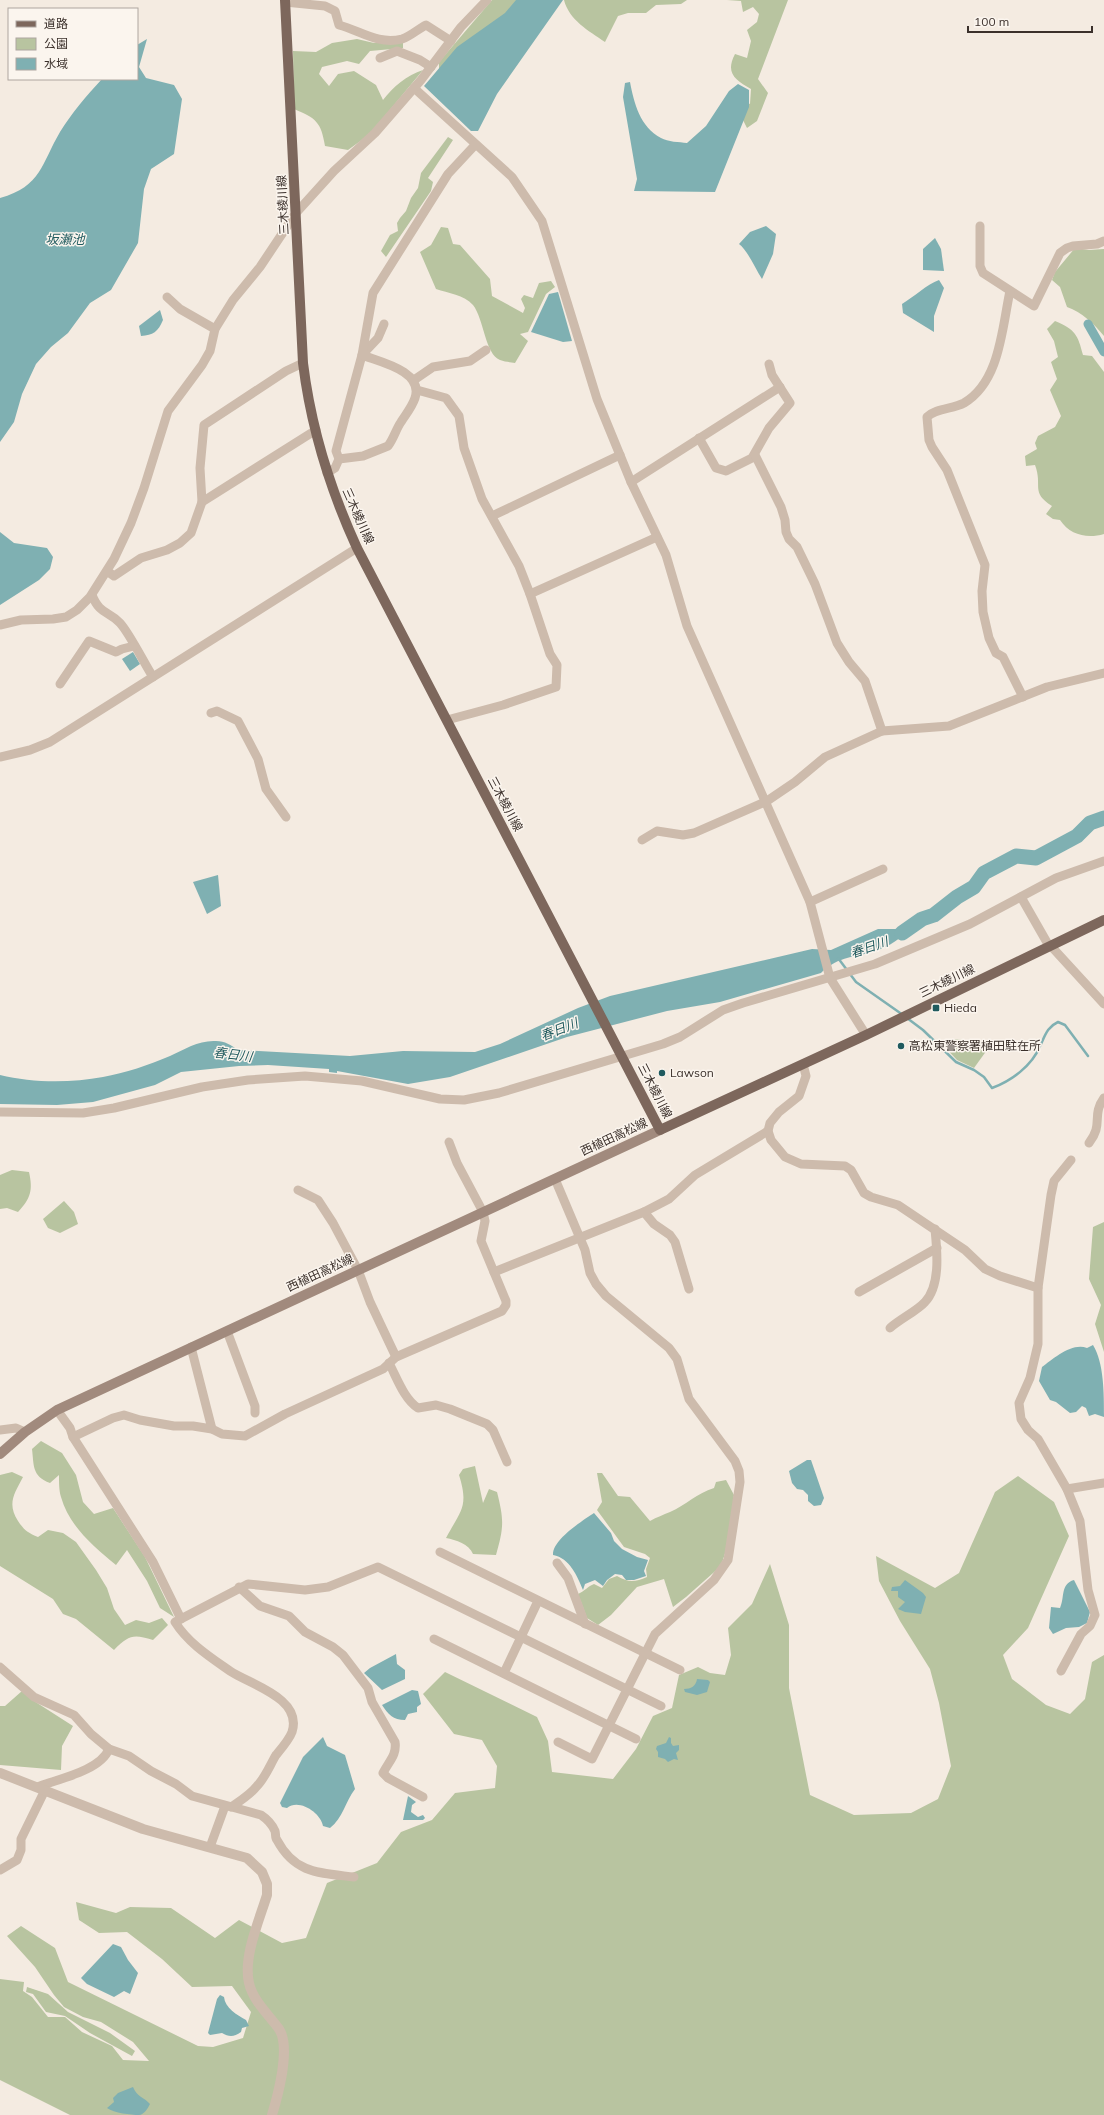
<svg xmlns="http://www.w3.org/2000/svg" width="1104" height="2115" font-family="Mulish,'Noto Sans JP',sans-serif">
	<rect width="100%" height="100%" fill="#f4ebe1"/>
	<!-- green -->
	<g fill="#b8c4a0">
		<polygon points="492,0 526,0 439,71 439,62"/>
		<path d="M564 0H687L681 4 656 5 646 13H628L618 16 605 42C589 31 569 20 564 0Z"/>
		<path d="M727 0H788L758 79 768 93 757 121 747 128 741 116 743 101 750 104 751 89C735 80 725 73 735 54L747 58 751 41 747 30 757 22 759 14 753 7 743 12 741 1Z"/>
		<path d="M357 39 374 43 403 41V48L370 51 359 64 347 61 322 67 319 74 329 86 338 74 354 71 376 85 383 100C393 87 407 75 423 70L370 134 348 150 325 146C321 122 316 118 294 109L293 51 316 52 332 43Z"/>
		<polygon points="448,137 453,140 428,178 433,182 431,191 386,257 381,251 390,235 398,231 397,223 400,218 406,211 411,198 418,188 421,173"/>
		<path d="M441 227 448 228 453 244 460 245 490 279 492 296 523 313 525 308 521 299 524 295 533 298 539 283 551 281 555 287 546 294 528 332 520 334 528 341 515 363C510 362 505 362 500 360 485 354 484 319 473 305 464 295 448 293 436 289L420 252 431 245Z"/>
		<path d="M1075 248 1089 250 1104 249V336C1094 324 1082 312 1067 307L1060 287 1052 280 1055 272Z"/>
		<path d="M1055 321C1075 329 1078 335 1083 355L1092 356 1104 372V534C1087 539 1070 535 1060 520L1053 519 1046 514 1052 506C1030 492 1043 486 1035 465L1026 466 1025 456 1037 449 1035 443 1038 436 1055 427 1061 416 1050 390 1057 379 1051 362 1058 357 1054 341 1047 329Z"/>
		<polygon points="956,1039 984,1044 987,1050 974,1068 957,1060 943,1045"/>
		<path d="M12 1170 29 1172C33 1190 31 1198 18 1212L7 1208 0 1209V1175Z"/>
		<polygon points="64,1201 74,1212 78,1224 60,1233 48,1228 43,1219"/>
		<polygon points="1104,1222 1104,1352 1095,1324 1101,1305 1089,1279 1093,1227"/>
		<path d="M41 1441 62 1453 76 1475 83 1502 94 1514 113 1508 145 1557 174 1617 160 1608 147 1581 127 1550 116 1565C94 1547 69 1526 61 1497 59 1491 59 1482 59 1475L50 1483C32 1476 34 1466 32 1449Z"/>
		<path d="M475 1466 483 1503 489 1489 497 1492C504 1520 504 1527 496 1555L473 1554C469 1544 456 1540 446 1538 461 1510 469 1507 459 1475L463 1469Z"/>
		<path d="M12 1472 23 1477C14 1494 7 1504 18 1521 24 1530 28 1533 38 1537L48 1530 63 1533 76 1542 96 1570 107 1588 114 1609 125 1625 136 1620 149 1623 162 1618 168 1625 153 1640C133 1634 129 1635 114 1650L76 1619 63 1614 53 1599 0 1566V1475Z"/>
		<path d="M597 1473H602L618 1496 630 1497 650 1521C657 1517 663 1515 670 1512 686 1505 697 1493 714 1488L716 1482 726 1480 734 1495 728 1544 721 1566 686 1597 673 1607 664 1579 637 1587 611 1615 598 1625 587 1618 578 1594C585 1591 588 1586 594 1584L602 1588 609 1579 617 1576C629 1583 635 1582 647 1577L646 1569 650 1558 645 1554 624 1547 597 1510 602 1502Z"/>
		<polygon points="1018,1476 1054,1502 1069,1536 1028,1628 1003,1655 1012,1679 1046,1705 1070,1714 1085,1699 1092,1662 1104,1655 1104,2115 70,2115 0,2080 0,1979 24,1982 23,1991 32,1997 48,2017 65,2017 82,2032 112,2046 123,2060 149,2061 133,2042 101,2022 83,2017 64,2007 54,1995 35,1967 7,1936 21,1926 55,1948 68,1982 198,2046 213,2047 243,2038 251,2012 232,1986 192,1987 162,1959 127,1932 99,1933 79,1920 76,1902 116,1913 130,1907 171,1908 215,1938 239,1920 282,1943 306,1938 327,1883 377,1863 401,1832 432,1820 455,1793 495,1788 497,1766 482,1740 454,1734 423,1694 445,1672 537,1717 548,1741 552,1772 613,1779 636,1749 653,1716 672,1708 679,1675 698,1667 710,1673 725,1675 731,1655 728,1628 752,1604 770,1564 789,1625 789,1688 810,1795 854,1815 911,1813 938,1799 951,1766 939,1703 930,1669 900,1621 879,1581 876,1556 935,1588 959,1573 995,1492"/>
		<polygon points="22,1691 34,1701 73,1726 62,1746 61,1770 0,1765 0,1706 5,1706"/>
		<polygon points="27,1987 48,1994 68,2012 110,2033 135,2051 132,2056 90,2033 65,2016 46,2012 33,1994 26,1992"/>
	</g>
	<!-- water -->
	<g fill="#7fb0b2">
		<polygon points="516,0 563,0 497,94 478,131 471,131 424,86 457,47 505,13"/>
		<path d="M147 39 139 67 146 78 174 85 182 99 174 154 151 169 144 189 138 243 111 290 90 303 68 333 51 347 36 364 22 394 14 422 0 442V198C42 186 41 164 60 132 71 114 87 95 102 79H137V45Z"/>
		<path d="M630 82C634 103 640 127 661 138 668 142 679 142 687 143L706 126 729 91 738 84 749 90V107L715 192 634 191 637 179 623 97 625 83Z"/>
		<path d="M766 226 776 234 773 254 762 279C755 268 748 251 739 244L750 232Z"/>
		<polygon points="935,238 941,249 944,271 923,270 923,249"/>
		<path d="M939 280 944 288 934 316V332L903 313 902 304C914 297 927 284 939 280Z"/>
		<polygon points="558,292 572,341 563,342 531,332 549,294"/>
		<path d="M160 310 163 320C158 332 153 335 141 336L139 326Z"/>
		<polygon points="0,532 14,543 47,548 53,557 50,569 39,580 0,605"/>
		<polygon points="133,652 140,664 130,671 122,659"/>
		<polygon points="218,875 221,906 207,914 193,882"/>
		<path d="M923 921C909 930 894 945 878 950 856 958 839 955 821 973L720 1002 667 1011 567 1037 450 1077 408 1084 337 1071V1073L329 1072V1069L268 1065 239 1066 181 1072 155 1085 93 1102 57 1105 0 1104V1075C32 1083 71 1083 103 1077 125 1073 149 1065 170 1056 185 1049 199 1040 216 1041 225 1041 231 1045 238 1050L350 1056 403 1051 475 1052 500 1044 578 1008 610 996 812 949 831 950 878 929H897L914 922Z"/>
		<path d="M1093 1345C1104 1363 1104 1393 1104 1417L1095 1414 1089 1416 1086 1408 1082 1406 1076 1412 1070 1413 1056 1402 1050 1400 1039 1381 1042 1367C1053 1359 1072 1342 1087 1348Z"/>
		<polygon points="807,1460 811,1460 824,1498 821,1505 814,1506 808,1501 808,1495 803,1490 797,1489 792,1483 789,1471"/>
		<path d="M594 1513 611 1533 614 1541 622 1549 637 1557 648 1560 644 1571 646 1576 634 1580H626L622 1575 615 1574 607 1580 603 1586 595 1580 585 1584 583 1590C577 1576 570 1558 553 1555 552 1540 582 1521 594 1513Z"/>
		<polygon points="905,1580 923,1593 926,1597 921,1614 905,1612 898,1609 905,1602 898,1597 898,1591 891,1591 892,1587 900,1586"/>
		<path d="M1074 1580 1090 1612 1087 1623 1079 1627 1066 1628 1053 1634 1049 1628 1051 1607 1060 1608C1065 1598 1060 1584 1074 1580Z"/>
		<polygon points="396,1654 397,1664 405,1670 405,1679 382,1690 364,1673 370,1668"/>
		<path d="M697 1679 708 1680 710 1682 707 1692 697 1695 685 1692 684 1689C691 1689 696 1686 697 1679Z"/>
		<path d="M412 1690 418 1691 421 1704 417 1707V1712L408 1714 405 1720C393 1720 388 1714 382 1705Z"/>
		<path d="M323 1737 327 1746 345 1755 355 1789C345 1802 343 1818 330 1828L323 1826C321 1813 299 1798 287 1808L282 1807 280 1803 303 1757Z"/>
		<polygon points="669,1737 671,1738 671,1743 673,1746 679,1745 679,1750 676,1753 678,1760 674,1759 668,1762 665,1759 658,1757 658,1752 656,1749 657,1746 666,1743"/>
		<polygon points="408,1796 416,1802 412,1805 411,1812 418,1817 423,1815 425,1818 423,1820 403,1820"/>
		<polygon points="113,1944 121,1947 128,1960 138,1973 130,1994 124,1991 114,1997 87,1984 81,1978"/>
		<path d="M220 1995 224 1997C225 2008 237 2015 246 2020L249 2026 242 2028 241 2032C234 2037 229 2037 222 2033L210 2035 208 2033 217 1999Z"/>
		<path d="M133 2087C137 2097 144 2097 150 2104 148 2108 144 2115 139 2115 131 2115 114 2113 107 2108L114 2102 113 2098 118 2093Z"/>
	</g>
	<g fill="none" stroke-linecap="round" stroke-linejoin="round">
		<!-- stream -->
		<g stroke="#7fb0b2" stroke-width="2.5">
			<polyline points="838,958 847,970"/>
			<polyline points="850,974 856,982 903,1015"/>
			<path d="M907 1018 923 1030 956 1062 974 1070 984 1077 992 1088C1011 1081 1032 1066 1040 1046 1045 1036 1047 1027 1058 1022L1065 1025 1088 1056"/>
		</g>
		<!-- canal -->
		<polyline stroke="#7fb0b2" stroke-width="9" points="1088,324 1104,352"/>
		<!-- river -->
		<polyline stroke="#7fb0b2" stroke-width="15" points="902,933 922,919 934,915 957,897 974,887 984,873 1016,856 1036,858 1077,836 1090,823 1104,818"/>
		<!-- minor -->
		<g stroke="#cdbbac" stroke-width="9">
			<path d="M285 2 325 6 335 11 339 25C361 31 378 45 402 39 411 36 418 29 426 25L451 41"/>
			<polyline points="380,58 397,51 420,60 431,67"/>
			<polyline points="414,88 512,177 542,221 597,399 631,482 666,555 687,626 810,902 830,978 866,1035"/>
			<polyline points="980,226 980,266 983,273 1034,306 1060,253 1067,248 1073,246 1097,244 1104,241"/>
			<path d="M1010 291C1002 328 1000 382 964 403 953 409 936 408 927 417L929 440 932 447 947 470 985 565 982 591 983 612 989 638 996 653 1003 657 1023 697"/>
			<polyline points="167,297 180,309 215,329"/>
			<polyline points="414,380 433,367 470,361 486,350"/>
			<polyline points="417,390 446,398 459,416 464,448 482,499 519,566 530,594 550,654 557,665 556,687 503,705 447,720"/>
			<polyline points="699,438 716,468 726,471 752,458 769,428 790,403 772,375 769,364"/>
			<polyline points="755,455 781,507 785,520 786,532 789,539 797,547 815,584 837,643 849,662 865,681 882,731"/>
			<polyline points="339,459 336,451 362,355 378,338 384,324"/>
			<path d="M327 473 335 468 339 459 363 456 388 446C394 438 396 429 401 422 406 414 412 407 415 398 424 371 380 362 362 355L373 293 448 174 475 145"/>
			<polyline points="631,482 780,387"/>
			<polyline points="202,502 200,468 204,425 286,371 303,363"/>
			<polyline points="492,516 620,455"/>
			<polyline points="107,571 114,576 141,558 167,550 180,543 191,533 202,502 316,430"/>
			<polyline points="530,594 657,537"/>
			<path d="M92 595C100 615 108 610 120 623 130 634 144 663 153 677"/>
			<polyline points="0,625 21,620 53,619 66,617 77,610 90,597 114,559 131,523 144,488 168,411 202,365 210,351 215,329 233,300 260,267 296,213 334,171 375,133 421,80 461,27 487,0"/>
			<polyline points="60,684 89,641 116,652 122,649 134,646"/>
			<polyline points="211,713 217,711 238,721 258,759 266,789 286,817"/>
			<polyline points="0,757 30,750 50,742 357,548"/>
			<polyline points="642,840 657,831 683,835 694,833 767,801 795,782 825,757 882,731 949,726 1047,687 1104,673"/>
			<polyline points="1021,897 1049,946"/>
			<polyline points="810,902 883,869"/>
			<polyline points="1050,945 1104,1004"/>
			<polyline points="803,1064 806,1076 799,1096 779,1112 770,1123 768,1131 771,1140 785,1157 801,1164 845,1166 851,1170 864,1193 871,1197 898,1205 965,1250 985,1269 1000,1276 1038,1288"/>
			<polyline points="0,1112 83,1113 114,1108 202,1087 248,1080 305,1076 362,1081 440,1099 464,1100 499,1093 663,1044 680,1037 723,1010 743,1003 875,964 970,924 1056,878 1104,861"/>
			<path d="M1089 1143C1104 1124 1091 1116 1104 1098"/>
			<polyline points="555,1179 585,1250 590,1273 596,1284 606,1296 669,1348 677,1359 689,1399 735,1461 739,1471 740,1482 728,1560 714,1580 655,1634 592,1759 558,1742"/>
			<polyline points="298,1190 318,1200 333,1223 358,1270 370,1302 396,1357"/>
			<polyline points="644,1212 654,1224 670,1235 675,1242 689,1289"/>
			<polyline points="494,1272 644,1212 669,1199 695,1175 768,1131"/>
			<polyline points="859,1292 937,1248"/>
			<path d="M890 1328C900 1319 917 1311 925 1302 941 1285 937 1250 935 1229"/>
			<polyline points="227,1331 255,1406 255,1413"/>
			<polyline points="191,1347 212,1429"/>
			<path d="M389 1363C397 1378 404 1399 418 1408L436 1405 450 1409 487 1424 493 1430 507 1462"/>
			<polyline points="57,1410 70,1428 73,1437 153,1562 181,1619"/>
			<polyline points="0,1430 16,1428 25,1432"/>
			<polyline points="73,1437 113,1418 124,1415 140,1420 174,1426 193,1426 212,1429 222,1434 245,1436 285,1414 383,1369 396,1357 502,1311 506,1305 506,1301 481,1241 485,1221 483,1212 457,1163 449,1142"/>
			<polyline points="1067,1489 1104,1483"/>
			<polyline points="440,1552 680,1670"/>
			<polyline points="557,1563 568,1578 585,1624"/>
			<path d="M239 1587 260 1606 289 1616 305 1632 333 1647 343 1655 368 1688 372 1702 395 1742C397 1755 389 1761 383 1773L388 1778 423 1797"/>
			<polyline points="434,1639 636,1739"/>
			<path d="M0 1667 34 1697 74 1715 91 1734 109 1749 129 1756 151 1771 176 1784 192 1796 261 1815C267 1819 272 1824 275 1831 276 1835 275 1838 277 1840 295 1874 320 1873 354 1877"/>
			<polyline points="1061,1671 1081,1634 1090,1626 1095,1615 1088,1590 1080,1521 1067,1489 1038,1439 1028,1430 1021,1419 1019,1403 1030,1378 1038,1344 1038,1288 1051,1195 1054,1181 1071,1160"/>
			<polyline points="504,1673 538,1601"/>
			<path d="M37 1787C58 1779 100 1771 109 1749"/>
			<path d="M231 1807C240 1801 250 1795 257 1786 265 1778 270 1765 276 1755 281 1749 289 1740 292 1732 303 1698 249 1684 230 1671 210 1657 188 1643 175 1622L248 1584 305 1590 328 1587 378 1567 661 1706"/>
			<polyline points="210,1847 225,1806"/>
			<polyline points="0,1870 17,1860 21,1850 21,1839 45,1790"/>
		</g>
		<!-- tertiary -->
		<path stroke="#cdbbac" stroke-width="10" d="M0 1773 143 1829 247 1858 262 1872 267 1884V1895C259 1921 243 1957 249 1983 253 2001 269 2015 279 2029 291 2047 278 2095 272 2115"/>
		<!-- secondary -->
		<polyline stroke="#a18a7d" stroke-width="10" points="0,1454 25,1432 57,1410 660,1130"/>
		<!-- primary -->
		<path stroke="#7d675c" stroke-width="10" d="M285 0 303 363C311 428 330 489 357 548L660 1130 866 1035 1104 920"/>
	</g>
	<!-- markers -->
	<g fill="#1f5a5e" stroke="#fbf5ee" stroke-width="1.5">
		<rect x="932" y="1004" width="8" height="8" rx="2"/>
		<circle cx="901" cy="1046" r="4"/>
		<circle cx="662" cy="1073" r="4"/>
	</g>
	<g text-anchor="middle" stroke-width="3" stroke-linejoin="round" paint-order="stroke">
		<!-- street labels -->
		<g font-size="12" fill="#3b302b" stroke="#fbf5ee">
			<text transform="translate(283 205) rotate(-93)" y="4">三木綾川線</text>
			<text transform="translate(358 516) rotate(66)" y="4">三木綾川線</text>
			<text transform="translate(505 804) rotate(62)" y="4">三木綾川線</text>
			<text transform="translate(947 981) rotate(-26)" y="4">三木綾川線</text>
			<text transform="translate(655 1091) rotate(63)" y="4">三木綾川線</text>
			<text transform="translate(614 1137) rotate(-25)" y="4">西植田高松線</text>
			<text transform="translate(320 1273) rotate(-25)" y="4">西植田高松線</text>
		</g>
		<!-- poi labels -->
		<g font-size="12" fill="#3b302b" stroke="#fbf5ee" text-anchor="start">
			<text x="944" y="1012">Hieda</text>
			<text x="909" y="1050">高松東警察署植田駐在所</text>
			<text x="670" y="1077">Lawson</text>
		</g>
		<!-- water labels -->
		<g font-size="13" font-style="italic" fill="#1f5a5e" stroke="#fbf5ee">
			<text x="65" y="244">坂瀬池</text>
			<text transform="translate(869 947) rotate(-19)" y="5">春日川</text>
			<text transform="translate(559 1029) rotate(-21)" y="5">春日川</text>
			<text transform="translate(233 1054) rotate(7)" y="5">春日川</text>
		</g>
	</g>
	<!-- legend -->
	<rect x="8" y="8" width="130" height="72" fill="#fbf5ee" stroke="#aea6a0"/>
	<rect x="16" y="21" width="20" height="6" fill="#7d675c" stroke="#aea6a0"/>
	<text x="44" y="28" font-size="12" fill="#3b302b">道路</text>
	<rect x="16" y="38" width="20" height="12" fill="#b8c4a0" stroke="#aea6a0"/>
	<text x="44" y="48" font-size="12" fill="#3b302b">公園</text>
	<rect x="16" y="58" width="20" height="12" fill="#7fb0b2" stroke="#aea6a0"/>
	<text x="44" y="68" font-size="12" fill="#3b302b">水域</text>
	<!-- scale -->
	<path d="M968 26v6h124v-6" fill="none" stroke="#3b302b" stroke-width="2"/>
	<text x="974" y="26" font-size="12" fill="#3b302b" stroke="#fbf5ee" stroke-width="3" paint-order="stroke">100 m</text>
</svg>
